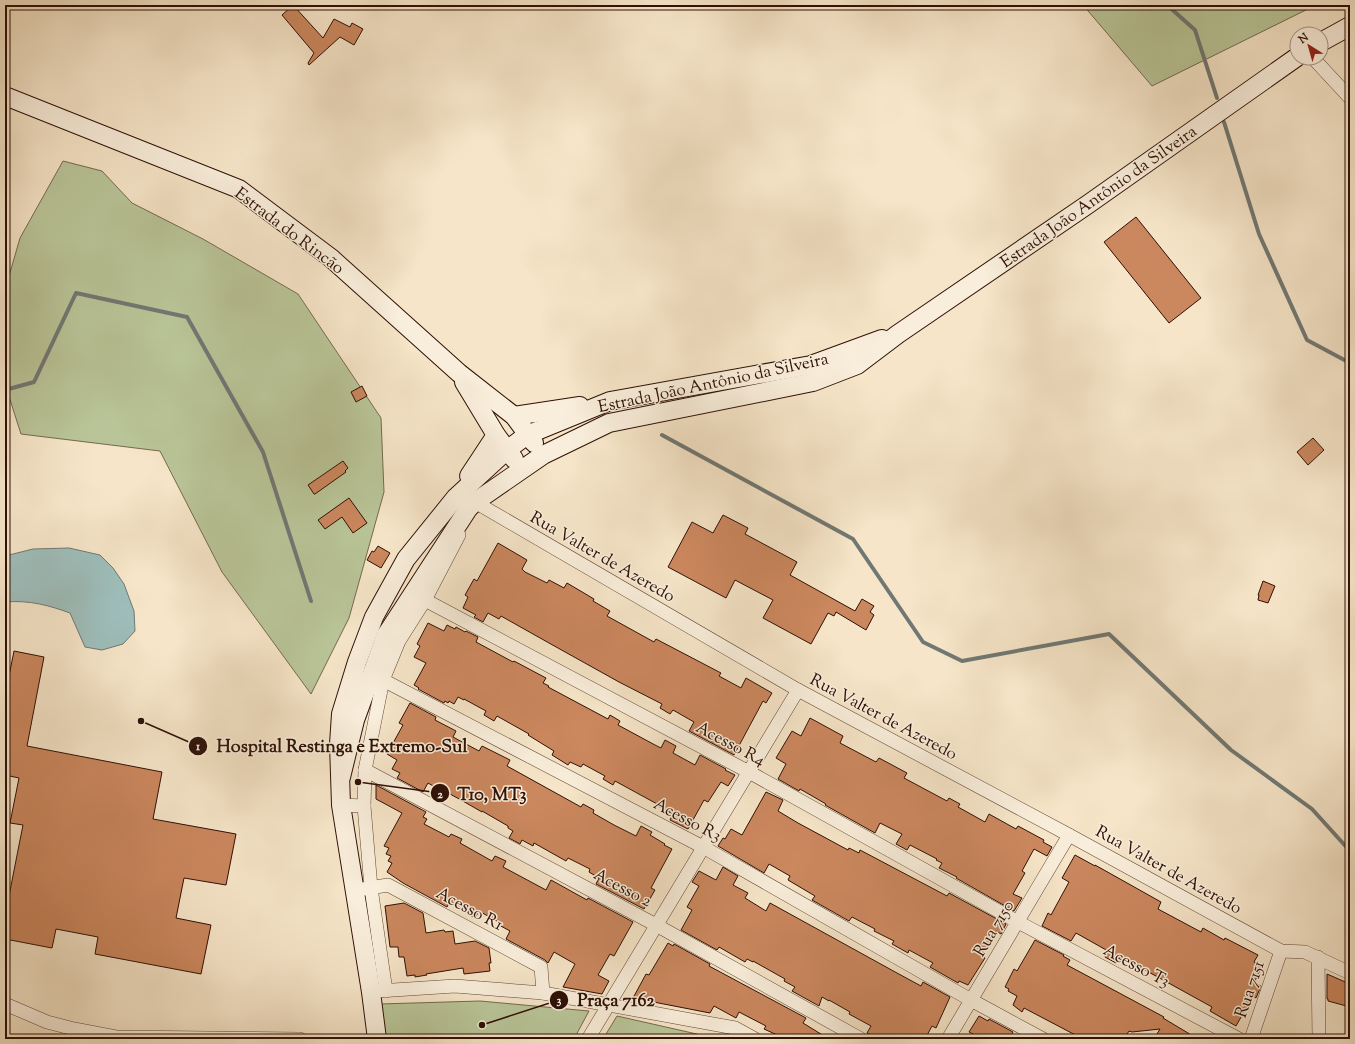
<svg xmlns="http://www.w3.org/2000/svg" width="1355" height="1044" font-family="'Sorts Mill Goudy',serif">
	<rect width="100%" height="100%" fill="#f6e5c8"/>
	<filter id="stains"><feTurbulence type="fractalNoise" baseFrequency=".005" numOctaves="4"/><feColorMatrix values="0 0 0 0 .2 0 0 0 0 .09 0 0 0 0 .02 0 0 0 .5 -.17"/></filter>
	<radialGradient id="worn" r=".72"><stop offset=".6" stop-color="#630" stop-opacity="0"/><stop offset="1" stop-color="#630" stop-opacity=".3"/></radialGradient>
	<!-- green -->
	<g fill="#b9c598" stroke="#746a4f">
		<polygon points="1083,5 1316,5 1152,86"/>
		<polygon points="63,161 102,171 132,203 203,239 298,294 381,418 384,492 349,618 311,694 222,572 160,451 21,434 5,384 5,290 20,238"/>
		<polygon points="480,1001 589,1011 574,1039 385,1039 380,1004"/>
		<polygon points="617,1016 719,1039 603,1039"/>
	</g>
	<!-- water -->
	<path fill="#9ebebb" stroke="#717873" d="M69 548 100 555 113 568 124 584 134 611 135 631 123 644 102 650 85 647 70 613C48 605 29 600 5 602V556L33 549Z"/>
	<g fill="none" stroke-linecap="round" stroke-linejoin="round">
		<!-- stream -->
		<g stroke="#717873" stroke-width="4">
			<polyline points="1167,5 1195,30 1217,98"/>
			<polyline points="1224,122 1259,234 1307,340 1350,363"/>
			<polyline points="5,390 34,382 76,293 187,317 263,452 311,601"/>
			<polyline points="662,435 853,539 923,642 962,661 1109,634 1231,750 1312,809 1350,851"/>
		</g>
	</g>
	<!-- building -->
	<g fill="#cb875e" stroke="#2e1006">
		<polygon points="293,5 323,38 334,19 350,27 352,23 363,29 354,45 340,37 309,65 308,63 314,53 282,15"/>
		<polygon points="1136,217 1201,298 1169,323 1104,242"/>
		<polygon points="362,386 367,396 356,402 351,392"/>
		<polygon points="1313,438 1324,450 1308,465 1297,452"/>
		<polygon points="343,461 348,468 345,471 346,472 315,494 314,494 308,485"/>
		<polygon points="349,498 367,523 353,533 342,517 325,529 318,520"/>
		<polygon points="723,515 748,528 745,534 797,562 790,575 855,611 862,599 874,606 870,612 874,615 866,630 836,612 834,616 828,613 811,644 763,618 773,600 735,580 726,598 668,567 692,522 713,533"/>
		<polygon points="498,543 527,560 522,569 525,572 547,583 549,580 564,588 567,583 594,599 593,601 610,611 607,616 654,642 656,639 721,673 719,676 741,688 746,678 772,693 766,703 763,701 734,755 689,731 694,722 673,710 670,714 660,708 662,704 619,682 549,643 501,616 499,619 488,613 483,622 474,617 476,615 463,608 468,597 465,595 474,579 477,581"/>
		<polygon points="378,546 390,553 381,568 367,560 372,551 374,552"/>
		<polygon points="1263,581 1275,586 1268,603 1258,600 1259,595 1258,595"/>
		<polygon points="428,623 444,631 447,625 455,629 456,627 465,632 466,631 478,637 476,642 513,662 514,661 546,678 543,683 549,686 548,687 608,719 610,715 620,721 618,725 655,745 661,748 665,740 676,746 673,753 695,765 700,755 726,769 725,770 735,775 728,786 721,782 708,802 704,800 688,829 670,820 673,814 658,806 659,805 615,781 613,785 603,779 605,776 583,764 581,767 570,762 568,765 552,755 554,751 528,735 529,734 497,716 494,721 484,715 486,711 464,699 464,700 458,697 454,704 449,701 448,703 445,701 444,703 418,689 419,688 414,685 426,663 414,657 420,646 417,644"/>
		<polygon points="14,651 44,657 27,746 162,772 153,819 236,834 226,885 184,878 176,918 211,925 201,974 95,954 98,937 56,929 52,948 5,939 5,900 8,901 23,825 10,823 19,778 5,775 5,696"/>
		<polygon points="410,703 436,717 435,720 456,731 453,737 479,751 482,746 510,760 507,766 581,807 583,804 594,810 593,813 614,825 636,836 641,826 652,832 650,835 665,844 664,845 672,849 651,888 655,890 644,909 596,884 599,878 589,872 590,869 568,858 566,861 534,843 533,846 522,840 520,844 509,838 513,831 508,828 508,826 482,811 482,812 461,800 450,794 449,795 428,783 423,792 397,778 400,773 392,769 397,760 387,754 403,725 399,723"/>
		<polygon points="810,718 843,736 840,743 876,762 879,758 907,773 904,778 947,801 949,798 960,804 958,807 985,822 989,814 1016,829 1018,826 1044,840 1043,842 1052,847 1047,856 1034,849 1022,871 1025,873 1013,894 1022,898 1014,911 956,878 957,877 939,868 942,863 936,860 937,859 910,845 907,850 896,844 902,834 880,823 875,833 825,805 826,804 800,789 799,791 778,779 786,764 776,758 792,731 801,736"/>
		<polygon points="376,785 426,812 423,817 427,819 424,824 449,837 451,834 462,839 460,843 492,861 495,856 506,861 503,867 546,890 551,880 587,900 588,898 633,922 614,956 610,954 598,975 609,981 602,994 563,987 575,964 554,952 548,963 545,960 506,939 510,931 499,925 500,923 479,911 475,918 449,903 447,907 403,883 387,872 392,863 388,861 391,856 386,854 389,848 384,846 402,813 376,799"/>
		<polygon points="766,792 783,800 778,811 798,823 848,850 849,848 859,853 860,850 947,896 949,893 1006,924 1001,934 996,931 982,956 985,958 968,985 959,981 958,983 930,967 933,963 909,950 908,953 892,944 894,941 874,931 875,929 852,917 849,921 812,900 815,896 788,880 790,876 769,864 764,873 718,846 723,838 725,839 731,829 742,835"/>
		<polygon points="1075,855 1095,866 1095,865 1161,902 1158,909 1201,932 1203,928 1224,940 1225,938 1258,955 1254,962 1262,966 1254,983 1261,986 1256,998 1253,996 1236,1026 1210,1011 1212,1007 1145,970 1118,958 1116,963 1105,957 1108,951 1076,933 1071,941 1042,926 1048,913 1051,915 1069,882 1062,878"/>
		<polygon points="723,867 738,876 733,885 748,893 745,898 766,911 770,903 897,973 921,986 923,982 950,997 936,1028 932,1026 925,1039 879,1039 867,1033 871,1026 849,1014 850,1012 829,1000 829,1001 822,997 819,1006 792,991 795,987 784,981 785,979 753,961 753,962 747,959 745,962 719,947 717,950 681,930 692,910 687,907 699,886 692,882 699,871 716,880"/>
		<polygon points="404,903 423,913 426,933 444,930 445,932 453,931 455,944 475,941 489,948 491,963 489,963 490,971 464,974 463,968 426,974 427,975 415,977 415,975 407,976 404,957 399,957 398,947 390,947 385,906"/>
		<polygon points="1035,940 1064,955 1063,956 1070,960 1067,965 1164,1017 1163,1018 1198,1039 1154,1039 1160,1029 1132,1032 1129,1031 1124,1039 1083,1039 1024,1008 1022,1012 1013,1005 1017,996 1008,991 1009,989 1005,987 1014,969 1017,971"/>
		<polygon points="668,943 673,946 674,944 710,964 709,966 806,1018 803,1023 829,1039 786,1039 764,1029 766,1026 739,1012 736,1018 714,1006 710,1013 633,998 646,974 649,975"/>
		<polygon points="1327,974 1350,984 1350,1007 1328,1001 1328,999 1327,999"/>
		<polygon points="979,1016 988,1021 989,1019 1013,1032 1009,1039 973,1039 975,1035 969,1032"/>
	</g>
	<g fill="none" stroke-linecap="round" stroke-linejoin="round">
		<!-- street casing -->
		<g stroke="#604536" stroke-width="14">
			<g id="street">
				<polyline points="1313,58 1350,98"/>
				<polyline points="475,502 798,690 1069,835 1281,951 1305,952 1350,973"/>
				<polyline points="425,600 749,772 1018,922 1239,1039"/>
				<polyline points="383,680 703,847 971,1000 1043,1039"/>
				<polyline points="365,770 656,925 861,1039"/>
				<polyline points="341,805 364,806"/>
				<polyline points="363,889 388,885 541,967 543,993"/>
				<polyline points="1318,957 1319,1039"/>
				<polyline points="378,991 455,986 543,993 735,1028 755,1039"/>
				<polyline points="386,991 371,888 364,806 365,770 383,680 399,641 425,600 459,535"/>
				<polyline points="5,1004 47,1022 74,1029 116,1037 300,1039"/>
				<polyline points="588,1039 798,690"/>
				<polyline points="948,1039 1069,835"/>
				<polyline points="1251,1039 1281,951"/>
			</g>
		</g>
		<!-- secondary casing -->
		<g stroke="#2e1006" stroke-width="20">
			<g id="secondary">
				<polyline points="1321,42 1350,26"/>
				<polyline points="5,96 239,189 331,258 459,373 514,416 534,443"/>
				<polyline points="464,382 496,435 514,459"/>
				<polyline points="514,416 580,406"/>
				<polyline points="469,476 496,435"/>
				<polyline points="341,777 355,720 386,635 468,509 475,502 543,455 609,423 813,382 857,365 898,334 1087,205 1297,57"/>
				<polyline points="377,1039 371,992 341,805 339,744 341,714 357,662 374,617 406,559 456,497 507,450 527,435 610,401 811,365 882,339"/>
			</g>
		</g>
		<!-- street -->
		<use href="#street" stroke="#f9eedb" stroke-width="13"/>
		<!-- secondary -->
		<use href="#secondary" stroke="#f9eedb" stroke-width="18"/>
	</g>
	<g text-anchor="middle" stroke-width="3" stroke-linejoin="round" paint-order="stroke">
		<!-- street labels -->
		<g font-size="17" fill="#2e1006" stroke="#f9eedb">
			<text transform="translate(1098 196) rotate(-35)" y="6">Estrada João Antônio da Silveira</text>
			<text transform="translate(290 230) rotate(37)" y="6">Estrada do Rincão</text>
			<text transform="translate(713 382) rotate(-12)" y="6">Estrada João Antônio da Silveira</text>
			<text transform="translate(603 556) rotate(30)" y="6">Rua Valter de Azeredo</text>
			<text transform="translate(884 716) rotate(28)" y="6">Rua Valter de Azeredo</text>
			<text transform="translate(731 743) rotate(28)" y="6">Acesso R4</text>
			<text transform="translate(688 819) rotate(28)" y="6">Acesso R3</text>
			<text transform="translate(1169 869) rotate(29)" y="6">Rua Valter de Azeredo</text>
			<text transform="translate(623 887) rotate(28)" y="6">Acesso 2</text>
			<text transform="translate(470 908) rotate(28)" y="6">Acesso R1</text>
			<text transform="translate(993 928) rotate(-59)" y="6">Rua 7150</text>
			<text transform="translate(1137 965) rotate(28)" y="6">Acesso T3</text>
			<text transform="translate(1249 989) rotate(-71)" y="6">Rua 7151</text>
		</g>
	</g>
	<!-- callouts -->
	<path fill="none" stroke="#2e1006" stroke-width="1.5" d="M141 721L198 746M358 782L440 793M482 1025L559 1000"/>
	<g fill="#2e1006" stroke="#f9eedb" stroke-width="1.5">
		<circle cx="141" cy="721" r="4"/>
		<circle cx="358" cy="782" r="4"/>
		<circle cx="482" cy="1025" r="4"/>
		<circle cx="198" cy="746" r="10"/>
		<circle cx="440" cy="793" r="10"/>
		<circle cx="559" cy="1000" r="10"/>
	</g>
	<g font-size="12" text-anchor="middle" font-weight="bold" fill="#fff">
		<text x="198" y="750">1</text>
		<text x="440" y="798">2</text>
		<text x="559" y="1004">3</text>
	</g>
	<g font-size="18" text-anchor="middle" font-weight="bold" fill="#2e1006" stroke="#f9eedb" stroke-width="3" stroke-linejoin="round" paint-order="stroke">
		<text x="342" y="752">Hospital Restinga e Extremo-Sul</text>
		<text x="492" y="800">T10, MT3</text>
		<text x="616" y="1006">Praça 7162</text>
	</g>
	<!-- margin -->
	<rect width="1355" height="1044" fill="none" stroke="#f6e5c8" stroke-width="20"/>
	<rect x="6" y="6" width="1343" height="1032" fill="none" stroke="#2e1006" stroke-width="2"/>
	<rect x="10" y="10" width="1335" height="1024" fill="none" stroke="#2e1006"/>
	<!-- north arrow -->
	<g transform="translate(1309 46) rotate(323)"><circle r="19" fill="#f9eedb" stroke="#a89586"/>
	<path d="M0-3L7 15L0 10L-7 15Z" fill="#8f2418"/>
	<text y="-6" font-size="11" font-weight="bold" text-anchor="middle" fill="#2e1006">N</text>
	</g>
	<rect width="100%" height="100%" filter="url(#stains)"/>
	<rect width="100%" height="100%" fill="url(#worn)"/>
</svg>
